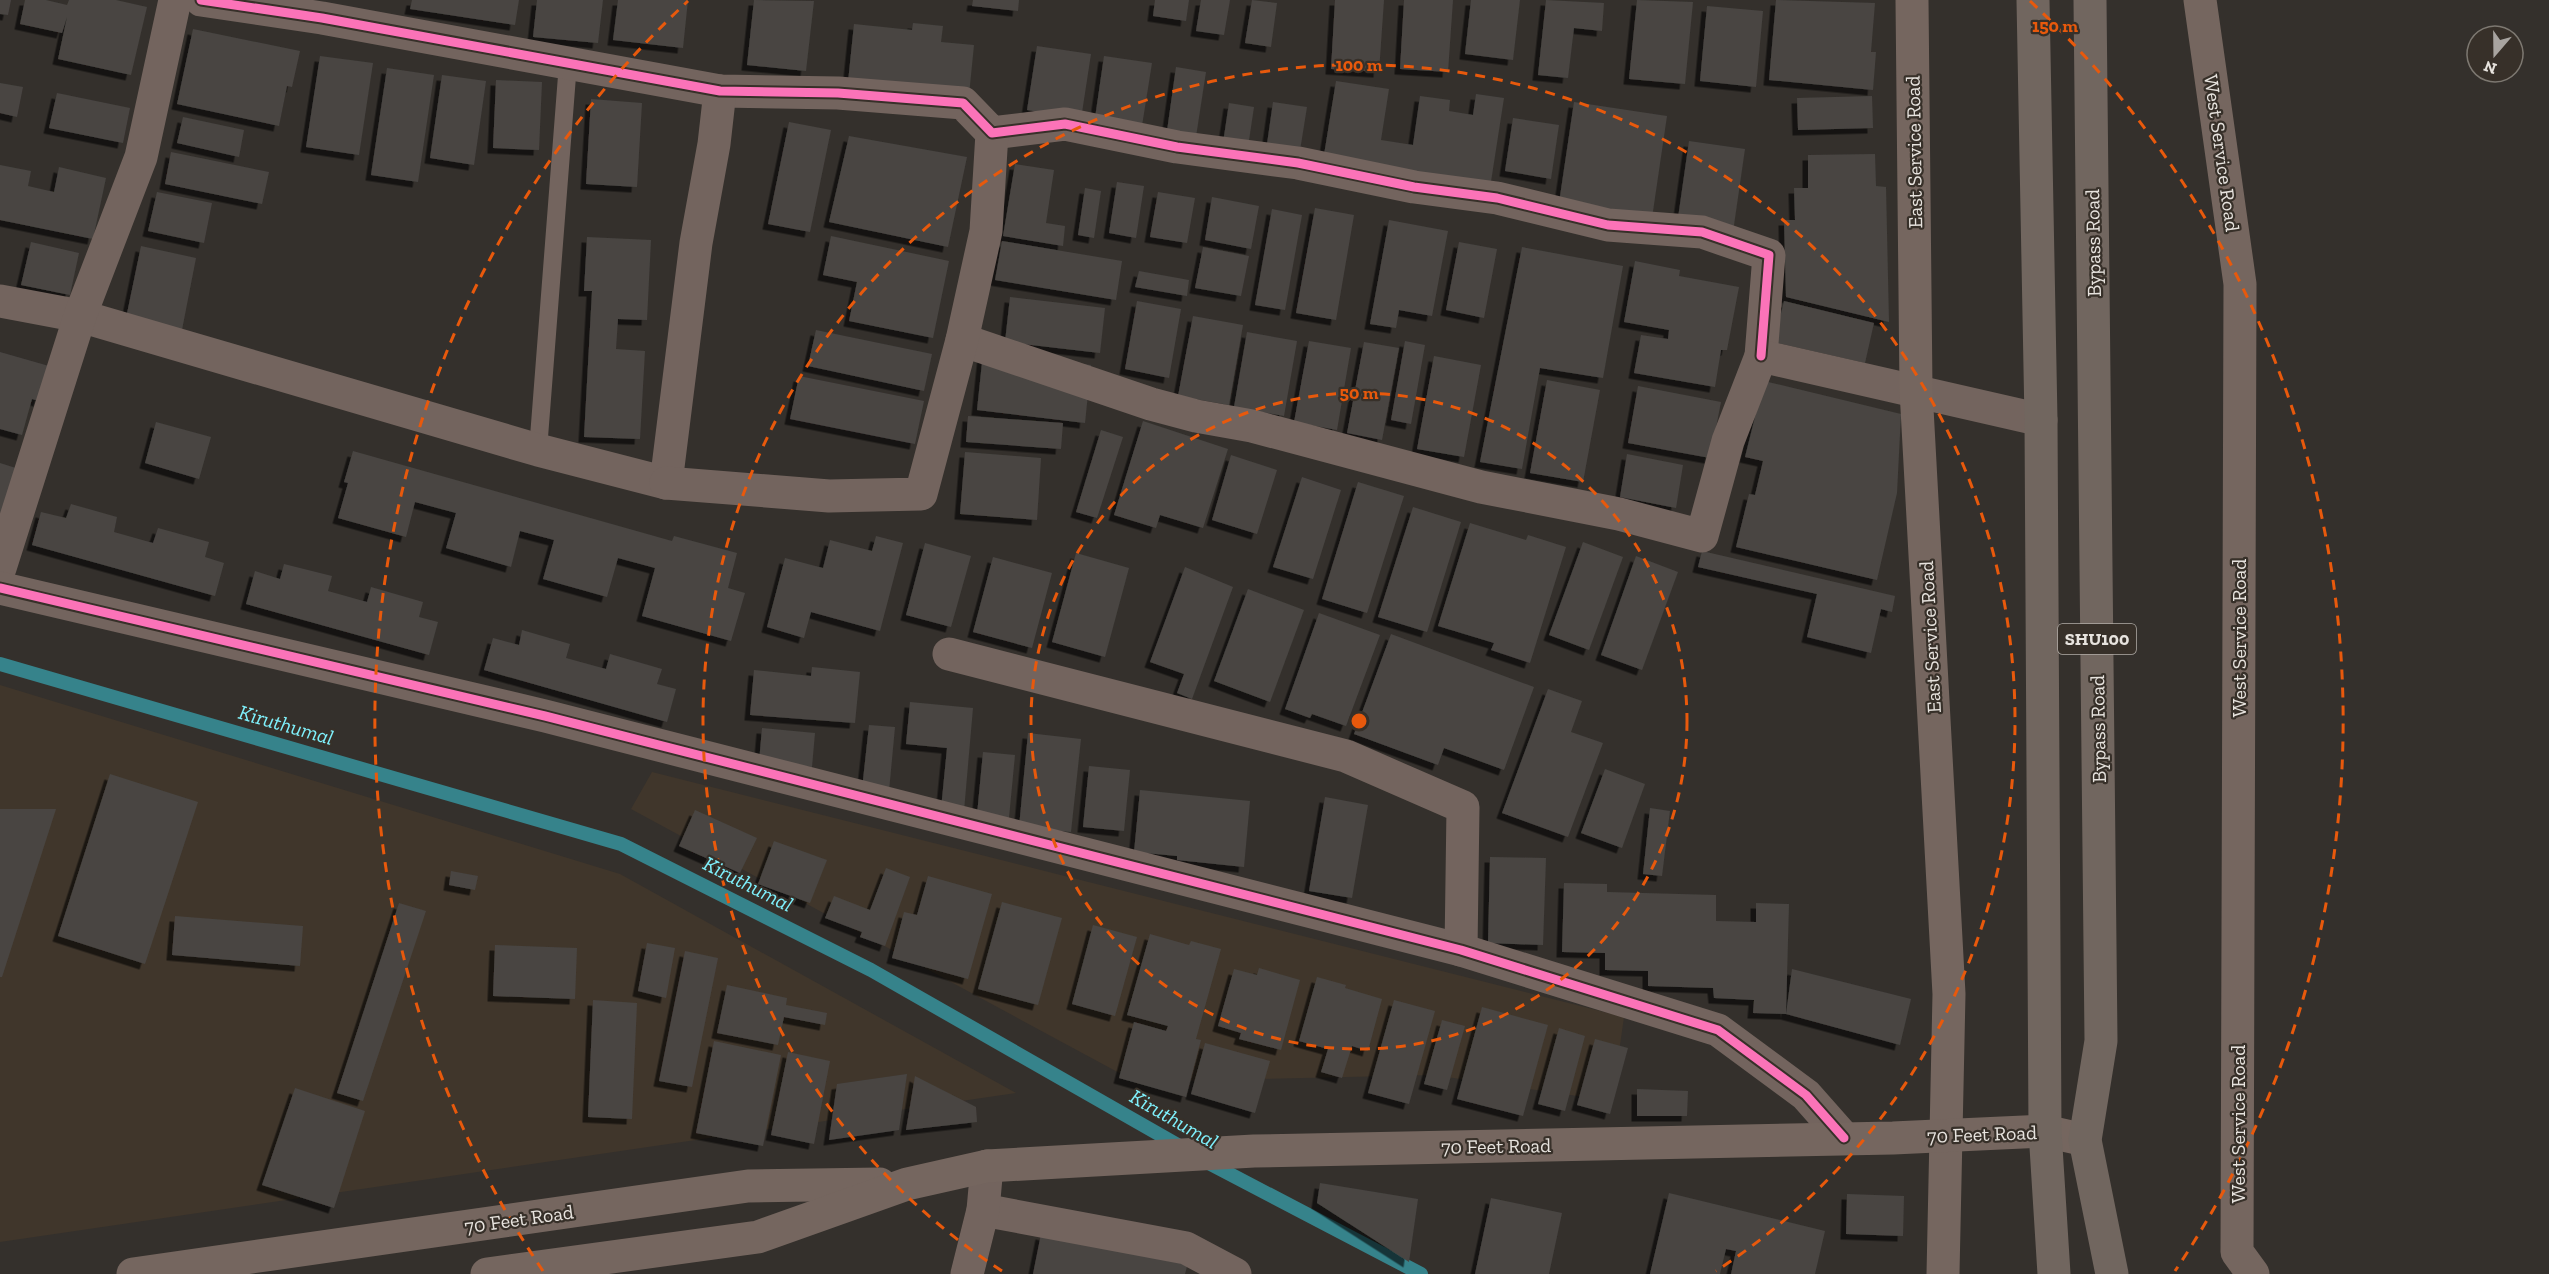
<svg xmlns="http://www.w3.org/2000/svg" width="2549" height="1274" font-family="'Zilla Slab',serif">
	<defs>
		<filter id="shadow"><feDropShadow dx="-5.5" dy="5.5" stdDeviation="0" flood-color="#0009"/></filter>
	</defs>
	<rect width="100%" height="100%" fill="#34302c"/>
	<!-- built -->
	<g fill="#40362b">
		<polygon points="0,685 620,874 1016,1093 0,1242"/>
		<polygon points="652,772 1624,1017 1612,1101 1433,1075 1136,1082 631,809"/>
	</g>
	<g fill="none" stroke-linecap="round" stroke-linejoin="round">
		<!-- stream -->
		<g stroke="#36838b" stroke-width="14">
			<polyline points="0,664 621,844 871,970 1183,1148"/>
			<polyline points="1205,1161 1421,1274"/>
		</g>
	</g>
	<!-- building -->
	<g fill="#484542" filter="url(#shadow)">
		<polygon points="0,0 11,0 8,15 0,14"/>
		<polygon points="25,0 46,0 67,5 69,0 116,0 147,7 131,75 58,59 67,17 62,33 20,24"/>
		<polygon points="412,0 519,0 515,25 410,9"/>
		<polygon points="537,0 603,0 598,43 533,37"/>
		<polygon points="618,0 688,0 683,48 613,40"/>
		<polygon points="754,0 814,1 806,71 747,65"/>
		<polygon points="973,0 1019,0 1018,11 972,6"/>
		<polygon points="1155,0 1189,0 1186,21 1153,16"/>
		<polygon points="1201,0 1230,0 1224,35 1196,31"/>
		<polygon points="1252,0 1277,3 1271,47 1245,43"/>
		<polygon points="1335,0 1384,0 1379,72 1331,69"/>
		<polygon points="1404,0 1453,0 1448,72 1400,69"/>
		<polygon points="1471,0 1520,0 1513,60 1465,54"/>
		<polygon points="1546,0 1604,3 1602,31 1574,28 1568,78 1538,75"/>
		<polygon points="1637,0 1693,2 1685,84 1629,79"/>
		<polygon points="1776,0 1875,3 1871,52 1876,52 1873,90 1769,80"/>
		<polygon points="1707,6 1763,11 1756,87 1700,81"/>
		<polygon points="913,23 943,26 941,42 974,45 969,95 848,82 854,24 912,30"/>
		<polygon points="193,29 300,51 292,87 287,86 279,126 177,104"/>
		<polygon points="1037,46 1091,54 1081,119 1027,110"/>
		<polygon points="320,56 373,63 359,155 306,147"/>
		<polygon points="1104,56 1152,63 1141,132 1094,125"/>
		<polygon points="1176,67 1206,72 1195,143 1166,138"/>
		<polygon points="387,68 434,75 418,182 371,175"/>
		<polygon points="442,75 486,81 474,165 430,158"/>
		<polygon points="496,80 542,82 539,150 493,148"/>
		<polygon points="1336,81 1389,89 1381,140 1413,145 1420,96 1450,100 1449,111 1473,115 1476,94 1504,98 1490,188 1323,161"/>
		<polygon points="0,83 23,87 17,117 0,113"/>
		<polygon points="57,93 130,108 123,143 49,128"/>
		<polygon points="1872,96 1873,128 1798,130 1797,98"/>
		<polygon points="591,99 642,103 637,187 586,184"/>
		<polygon points="1273,102 1307,107 1298,163 1265,158"/>
		<polygon points="1574,102 1667,116 1652,218 1559,203"/>
		<polygon points="1229,103 1254,107 1248,147 1223,143"/>
		<polygon points="183,117 244,130 239,157 177,143"/>
		<polygon points="1513,118 1559,125 1551,179 1505,171"/>
		<polygon points="789,122 831,130 810,232 768,224"/>
		<polygon points="849,136 967,157 948,247 829,222"/>
		<polygon points="1689,141 1745,149 1733,232 1677,225"/>
		<polygon points="171,152 269,172 262,204 165,184"/>
		<polygon points="1875,154 1876,186 1886,187 1889,322 1786,297 1784,220 1795,220 1794,188 1808,188 1808,155"/>
		<polygon points="1015,164 1054,170 1046,223 1065,226 1063,246 1003,236"/>
		<polygon points="0,165 31,171 28,186 54,192 59,167 106,178 93,239 0,220"/>
		<polygon points="1117,182 1144,186 1136,238 1109,233"/>
		<polygon points="1085,188 1101,191 1094,238 1078,235"/>
		<polygon points="157,192 212,203 204,243 148,231"/>
		<polygon points="1158,192 1195,198 1187,243 1150,237"/>
		<polygon points="1212,197 1259,206 1251,249 1205,240"/>
		<polygon points="1315,208 1354,215 1336,320 1296,313"/>
		<polygon points="1272,209 1302,215 1285,310 1255,305"/>
		<polygon points="1389,220 1448,231 1432,316 1399,310 1396,328 1370,324"/>
		<polygon points="831,236 949,261 933,338 849,321 857,282 823,275"/>
		<polygon points="587,237 651,240 647,320 618,319 616,349 645,351 640,439 584,437 592,291 584,291"/>
		<polygon points="1002,241 1122,261 1116,300 995,280"/>
		<polygon points="31,242 79,253 70,295 21,285"/>
		<polygon points="1459,242 1497,249 1484,318 1446,310"/>
		<polygon points="141,246 196,258 181,335 125,323"/>
		<polygon points="1203,247 1249,256 1241,296 1195,288"/>
		<polygon points="1522,247 1623,266 1603,378 1540,368 1522,469 1480,462"/>
		<polygon points="1635,261 1680,270 1679,276 1739,287 1727,350 1721,350 1715,387 1634,373 1641,335 1668,339 1669,330 1624,322"/>
		<polygon points="1139,271 1189,280 1187,296 1135,287"/>
		<polygon points="1010,297 1105,308 1100,353 1005,342"/>
		<polygon points="1137,301 1181,309 1169,378 1125,369"/>
		<polygon points="1784,301 1874,323 1865,363 1774,342"/>
		<polygon points="1193,316 1243,325 1229,405 1178,396"/>
		<polygon points="816,330 932,354 924,391 808,366"/>
		<polygon points="1247,332 1297,341 1284,416 1234,407"/>
		<polygon points="1309,341 1351,348 1337,430 1294,422"/>
		<polygon points="1405,341 1425,345 1411,424 1391,420"/>
		<polygon points="1364,342 1399,348 1382,440 1347,433"/>
		<polygon points="0,352 49,366 39,401 32,399 22,435 0,429"/>
		<polygon points="983,353 1091,365 1085,423 977,410"/>
		<polygon points="1434,356 1481,365 1464,457 1417,449"/>
		<polygon points="799,376 924,401 915,444 790,419"/>
		<polygon points="1547,380 1600,390 1583,482 1530,473"/>
		<polygon points="1764,381 1901,414 1897,493 1877,580 1736,547 1749,494 1755,495 1763,461 1745,457"/>
		<polygon points="1638,386 1721,402 1710,458 1628,443"/>
		<polygon points="968,416 1063,423 1061,449 966,442"/>
		<polygon points="1143,421 1228,449 1203,528 1160,515 1156,528 1114,515"/>
		<polygon points="156,422 211,437 199,479 145,463"/>
		<polygon points="1101,430 1123,437 1097,518 1076,512"/>
		<polygon points="353,451 672,541 674,536 737,553 728,588 745,593 731,641 642,616 655,568 618,558 607,597 543,579 554,540 520,531 511,567 446,548 456,513 415,502 406,537 338,518 348,483 344,482"/>
		<polygon points="965,452 1041,458 1037,520 960,514"/>
		<polygon points="1627,454 1683,465 1676,508 1620,497"/>
		<polygon points="1231,455 1277,470 1257,534 1212,520"/>
		<polygon points="0,463 19,469 0,534"/>
		<polygon points="1302,477 1341,490 1313,579 1273,567"/>
		<polygon points="1358,482 1404,496 1367,613 1322,599"/>
		<polygon points="71,504 117,517 114,532 153,543 158,528 209,542 205,557 224,563 215,596 32,545 41,512 66,518"/>
		<polygon points="1413,507 1461,522 1427,632 1378,617"/>
		<polygon points="1470,523 1526,540 1528,535 1566,547 1530,663 1491,650 1494,643 1438,626"/>
		<polygon points="876,536 903,543 880,631 811,612 804,638 767,627 785,558 823,568 830,540 872,551"/>
		<polygon points="1583,542 1623,557 1589,650 1549,635"/>
		<polygon points="925,543 971,556 951,627 906,615"/>
		<polygon points="1702,551 1895,596 1892,612 1881,609 1871,653 1807,637 1817,594 1698,567"/>
		<polygon points="1076,553 1129,568 1105,657 1052,642"/>
		<polygon points="1636,556 1678,572 1642,670 1601,655"/>
		<polygon points="993,557 1052,573 1032,648 973,632"/>
		<polygon points="284,564 332,576 328,591 367,602 371,587 423,602 419,617 438,622 429,655 246,604 255,571 280,579"/>
		<polygon points="1185,567 1233,587 1192,699 1177,693 1184,674 1150,662"/>
		<polygon points="1248,589 1304,610 1270,702 1214,681"/>
		<polygon points="1319,613 1380,635 1346,726 1312,714 1310,718 1285,709"/>
		<polygon points="522,630 570,644 566,658 606,669 610,654 662,669 657,684 676,689 667,722 484,670 493,638 519,645"/>
		<polygon points="1391,634 1534,687 1504,770 1444,748 1438,765 1354,734"/>
		<polygon points="812,667 860,672 855,723 750,715 754,670 811,676"/>
		<polygon points="1548,689 1582,701 1571,732 1603,743 1568,837 1502,813"/>
		<polygon points="910,702 973,708 964,811 941,809 947,748 906,744"/>
		<polygon points="869,725 895,727 889,791 862,789"/>
		<polygon points="762,728 815,733 812,767 759,762"/>
		<polygon points="1028,733 1081,739 1071,832 1019,827"/>
		<polygon points="983,752 1015,755 1008,828 976,825"/>
		<polygon points="1089,766 1130,770 1124,831 1083,827"/>
		<polygon points="1605,769 1645,784 1622,848 1581,833"/>
		<polygon points="110,774 198,802 145,964 58,936"/>
		<polygon points="1140,790 1250,801 1244,867 1177,860 1177,856 1134,852"/>
		<polygon points="1325,797 1368,805 1352,898 1309,891"/>
		<polygon points="1650,808 1670,811 1662,876 1643,874"/>
		<polygon points="0,809 56,809 2,977 0,977"/>
		<polygon points="695,810 757,838 740,873 679,846"/>
		<polygon points="774,841 827,860 810,903 758,884"/>
		<polygon points="1490,857 1546,858 1543,945 1488,943"/>
		<polygon points="886,868 910,877 885,946 860,937 862,932 825,918 834,896 870,910"/>
		<polygon points="451,871 478,876 475,890 449,885"/>
		<polygon points="928,876 992,894 968,979 892,958 904,912 917,915"/>
		<polygon points="1564,883 1607,884 1607,892 1716,895 1716,921 1756,922 1756,903 1789,904 1786,1014 1753,1013 1754,1000 1714,998 1713,988 1648,986 1648,971 1605,970 1605,953 1562,952"/>
		<polygon points="1002,902 1062,918 1038,1005 978,989"/>
		<polygon points="399,903 426,911 363,1101 337,1093"/>
		<polygon points="175,916 303,926 300,966 172,955"/>
		<polygon points="1093,925 1137,937 1115,1016 1072,1004"/>
		<polygon points="1150,934 1189,945 1191,941 1221,949 1196,1039 1201,1040 1186,1097 1119,1078 1134,1022 1166,1031 1168,1026 1127,1015"/>
		<polygon points="647,943 675,948 666,998 638,991"/>
		<polygon points="495,945 577,948 575,999 493,996"/>
		<polygon points="685,951 718,958 692,1087 659,1081"/>
		<polygon points="1259,968 1300,980 1281,1050 1239,1039 1241,1033 1218,1026 1234,969 1257,975"/>
		<polygon points="1792,969 1911,999 1900,1045 1786,1014"/>
		<polygon points="1317,977 1346,985 1345,988 1382,999 1368,1051 1352,1046 1342,1078 1321,1072 1328,1049 1299,1041"/>
		<polygon points="727,985 787,998 786,1005 827,1013 825,1025 784,1017 778,1045 717,1033"/>
		<polygon points="593,1000 637,1003 632,1119 588,1117"/>
		<polygon points="1394,1000 1435,1011 1409,1104 1368,1093"/>
		<polygon points="1482,1007 1548,1025 1523,1116 1457,1099"/>
		<polygon points="1442,1020 1465,1026 1447,1090 1424,1084"/>
		<polygon points="1559,1028 1585,1036 1565,1111 1538,1104"/>
		<polygon points="1595,1039 1628,1048 1610,1114 1577,1105"/>
		<polygon points="714,1041 781,1055 763,1146 696,1133"/>
		<polygon points="1205,1043 1270,1061 1255,1113 1191,1094"/>
		<polygon points="788,1052 830,1061 814,1144 771,1135"/>
		<polygon points="907,1074 899,1130 829,1140 837,1084"/>
		<polygon points="915,1076 976,1107 977,1122 906,1130"/>
		<polygon points="295,1088 365,1111 334,1208 262,1185"/>
		<polygon points="1637,1089 1688,1091 1687,1116 1637,1116"/>
		<polygon points="1320,1183 1418,1199 1409,1262 1317,1203"/>
		<polygon points="1669,1193 1825,1231 1815,1274 1731,1274 1736,1251 1726,1249 1720,1274 1650,1274"/>
		<polygon points="1847,1194 1904,1196 1903,1236 1846,1234"/>
		<polygon points="1491,1198 1562,1213 1549,1274 1475,1274"/>
		<polygon points="1041,1234 1188,1263 1185,1274 1033,1274"/>
	</g>
	<g fill="none" stroke-linecap="round" stroke-linejoin="round">
		<!-- lane -->
		<polyline stroke="#73645e" stroke-width="18" points="538,450 568,63"/>
		<!-- street -->
		<g stroke="#73645e" stroke-width="33">
			<polyline points="201,0 322,18 720,91 838,93 963,103 992,133 1065,124 1177,147 1298,163 1414,187 1497,198 1608,225 1702,232 1769,255 1761,356"/>
			<polyline points="0,301 80,316 538,450 666,483 696,243 714,144 720,91"/>
			<polyline points="962,340 1151,404 1196,416 1252,426 1481,487 1619,514 1702,536 1728,441 1761,356 2041,420"/>
			<polyline points="666,483 829,496 921,494 962,340 986,231 992,133"/>
			<polyline points="0,568 80,316 141,157 175,0"/>
			<polyline points="0,588 545,716 1461,950 1718,1030 1806,1095 1844,1138"/>
			<polyline points="949,654 1346,756 1463,807 1461,950"/>
			<polyline points="983,1210 1186,1248 1235,1274"/>
			<polyline points="967,1274 983,1210 987,1166"/>
		</g>
		<!-- secondary -->
		<g stroke="#75665f" stroke-width="33">
			<polyline points="1912,0 1916,390 1949,994 1943,1274"/>
			<polyline points="2200,0 2240,284 2237,1252 2253,1274"/>
			<polyline points="133,1274 748,1186 880,1184"/>
			<polyline points="487,1274 758,1237 907,1184 987,1166 1254,1151 1893,1138 2045,1131 2085,1140"/>
		</g>
		<!-- primary -->
		<g stroke="#71665f" stroke-width="33">
			<polyline points="2033,0 2041,420 2045,1131 2054,1274"/>
			<polyline points="2090,0 2101,1041 2085,1140 2112,1274"/>
		</g>
		<!-- cycleway casing -->
		<g stroke="#373029" stroke-width="13">
			<g id="cycleway">
				<polyline points="201,0 322,18 720,91 838,93 963,103 992,133 1065,124 1177,147 1298,163 1414,187 1497,198 1608,225 1702,232 1769,255 1761,356"/>
				<polyline points="0,588 545,716 1461,950 1718,1030 1806,1095 1844,1138"/>
			</g>
		</g>
		<!-- cycleway -->
		<use href="#cycleway" stroke="#fb73b8" stroke-width="9"/>
	</g>
	<!-- distance rings -->
	<g fill="none" stroke="#e8590c" stroke-width="3" stroke-dasharray="10 8">
		<circle cx="1359" cy="721" r="328"/>
		<path d="M1002 1271A656 656 0 1 1 1716 1271"/>
		<path d="M543 1271A984 984 0 0 1 688 1M2030 1A984 984 0 0 1 2175 1271"/>
	</g>
	<g text-anchor="middle" stroke-width="4.5" stroke-linejoin="round" paint-order="stroke">
		<!-- shield labels -->
		<rect fill="#373029" stroke="#b2ada8" stroke-width="1.5" x="2058" y="624" width="78" height="30" rx="4.5"/>
		<g font-size="18" font-weight="bold" fill="#e7e3de">
			<text x="2097" y="645">SHU100</text>
		</g>
		<!-- street labels -->
		<g font-size="20" fill="#e7e3de" stroke="#373029">
			<text transform="translate(1914 152) rotate(-91)" y="7">East Service Road</text>
			<text transform="translate(2222 153) rotate(82)" y="7">West Service Road</text>
			<text transform="translate(2093 243) rotate(-91)" y="7">Bypass Road</text>
			<text transform="translate(1930 637) rotate(-93)" y="7">East Service Road</text>
			<text transform="translate(2239 638) rotate(-90)" y="7">West Service Road</text>
			<text transform="translate(2098 729) rotate(-91)" y="7">Bypass Road</text>
			<text transform="translate(2238 1124) rotate(-90)" y="7">West Service Road</text>
			<text transform="translate(1982 1134) rotate(-2)" y="7">70 Feet Road</text>
			<text transform="translate(1496 1146) rotate(-1)" y="7">70 Feet Road</text>
			<text transform="translate(519 1219) rotate(-8)" y="7">70 Feet Road</text>
		</g>
		<!-- water labels -->
		<g font-size="21" font-style="italic" fill="#7ff1fd" stroke="#373029">
			<text transform="translate(286 725) rotate(16)" y="7">Kiruthumal</text>
			<text transform="translate(748 884) rotate(27)" y="7">Kiruthumal</text>
			<text transform="translate(1174 1119) rotate(30)" y="7">Kiruthumal</text>
		</g>
	</g>
	<circle cx="1359" cy="721" r="9" fill="#e8590c" stroke="#373029" stroke-width="3"/>
	<g font-size="18" text-anchor="middle" font-weight="bold" fill="#e8590c" stroke="#373029" stroke-width="4.5" stroke-linejoin="round" paint-order="stroke">
		<text x="2055" y="32">150 m</text>
		<text x="1359" y="71">100 m</text>
		<text x="1359" y="399">50 m</text>
	</g>
	<!-- north arrow -->
	<g transform="translate(2495 54) rotate(200)"><circle r="28" fill="#373029" stroke="#7d7871" stroke-width="1.5"/>
	<path d="M0-4.5L10 22L0 15L-10 22Z" fill="#a8a4a0"/>
	<text y="-9" font-size="16" font-weight="bold" text-anchor="middle" fill="#e7e3de">N</text>
	</g>
</svg>
